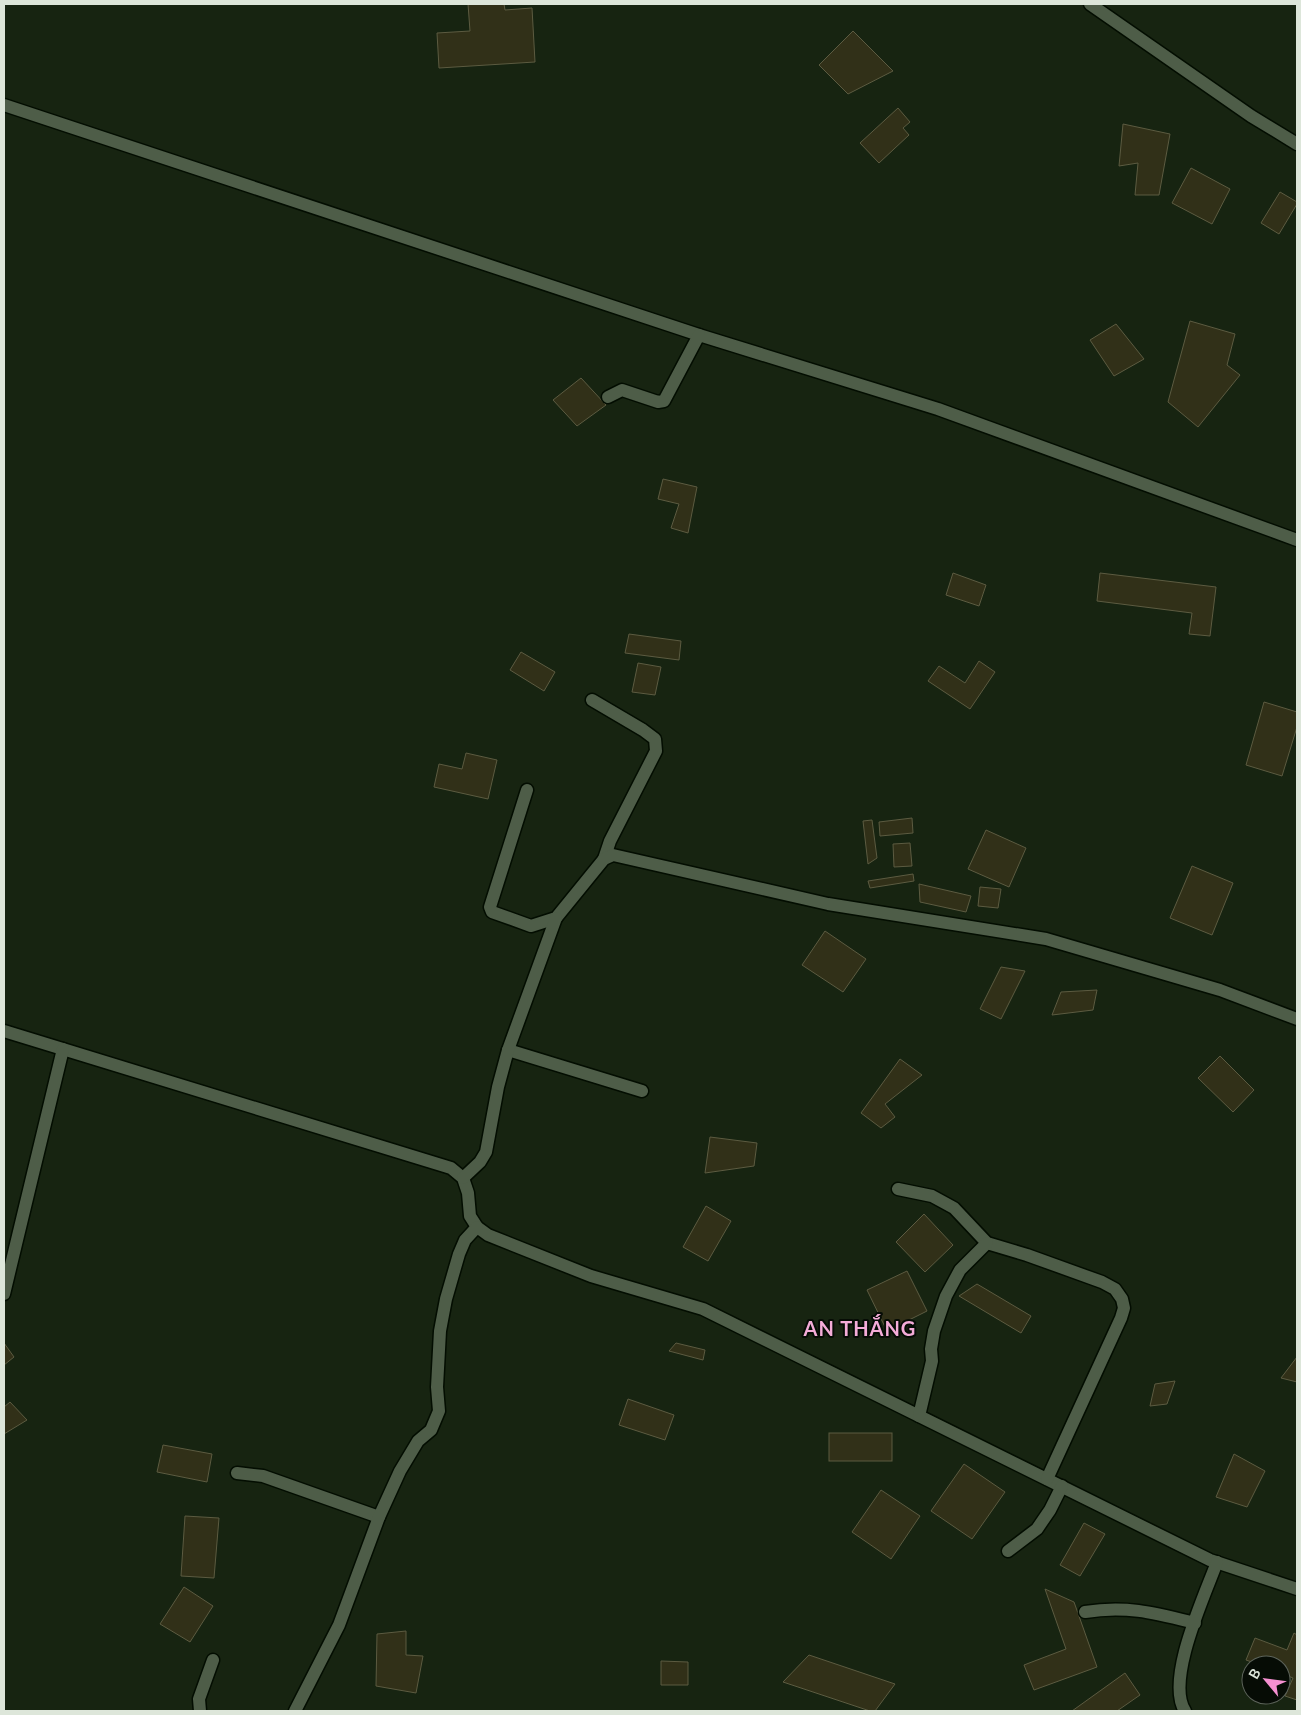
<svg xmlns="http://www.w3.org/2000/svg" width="1301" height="1715" font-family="Lato,sans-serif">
	<rect width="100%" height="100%" fill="#172411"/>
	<!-- building -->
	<g fill="#313018" stroke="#5c5b41">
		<polygon points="468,4 504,4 505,10 532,8 535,62 439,68 437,33 470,31"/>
		<polygon points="853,31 893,71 848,94 819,65"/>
		<polygon points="898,108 910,122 903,128 909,135 879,163 860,143"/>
		<polygon points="1123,124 1170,134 1159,195 1135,195 1138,163 1119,166"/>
		<polygon points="1191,168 1230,189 1212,224 1172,203"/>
		<polygon points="1280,192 1297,202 1297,204 1279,234 1261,223"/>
		<polygon points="1190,321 1235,334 1227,365 1240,375 1198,427 1168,402"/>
		<polygon points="1116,324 1144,359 1114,376 1090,340"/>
		<polygon points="581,378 606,405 577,426 553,400"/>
		<polygon points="663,479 697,487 688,533 671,528 679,504 658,499"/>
		<polygon points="953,573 986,585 979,606 946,595"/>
		<polygon points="1100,573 1216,587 1210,636 1189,634 1192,613 1097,601"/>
		<polygon points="629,634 681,641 679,660 625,653"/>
		<polygon points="521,652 555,672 544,691 510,670"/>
		<polygon points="979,661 995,672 970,709 928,681 939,666 965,683"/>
		<polygon points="638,663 661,667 655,695 632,692"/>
		<polygon points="1264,702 1297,712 1297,727 1282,776 1246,765"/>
		<polygon points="466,753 497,760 488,799 434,787 439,764 462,769"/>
		<polygon points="912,818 913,833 880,836 879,822"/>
		<polygon points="872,820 877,858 868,864 863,821"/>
		<polygon points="986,830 1026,848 1009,887 968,869"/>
		<polygon points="910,843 912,866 894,867 893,844"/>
		<polygon points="1192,866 1233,883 1212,935 1170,918"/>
		<polygon points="913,874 914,881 870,888 868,881"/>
		<polygon points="919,884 971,896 966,912 920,902"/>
		<polygon points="980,887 1001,889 998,908 978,906"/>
		<polygon points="825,931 866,959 843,992 802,965"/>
		<polygon points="1001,967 1025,971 1001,1019 980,1009"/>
		<polygon points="1097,990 1093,1010 1052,1015 1061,992"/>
		<polygon points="1220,1056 1254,1090 1233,1112 1198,1078"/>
		<polygon points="900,1059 922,1075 885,1104 895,1117 881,1128 861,1113"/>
		<polygon points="710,1137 757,1143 754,1166 705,1173"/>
		<polygon points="706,1206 731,1221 708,1261 683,1247"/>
		<polygon points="924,1214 953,1245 925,1272 896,1242"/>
		<polygon points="907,1271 927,1311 887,1331 867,1290"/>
		<polygon points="977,1284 1031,1316 1021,1333 959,1296"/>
		<polygon points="4,1343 14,1357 4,1365"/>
		<polygon points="676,1343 705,1350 703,1360 669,1351"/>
		<polygon points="1297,1357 1297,1382 1281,1378"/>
		<polygon points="1175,1381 1167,1404 1150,1406 1155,1384"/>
		<polygon points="628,1399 674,1415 665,1440 619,1425"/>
		<polygon points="10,1402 27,1420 4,1434 4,1407"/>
		<rect x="829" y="1433" width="63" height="28"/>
		<polygon points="163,1445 212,1454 207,1482 157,1472"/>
		<polygon points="1234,1454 1265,1471 1247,1507 1216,1497"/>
		<polygon points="964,1464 1005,1492 972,1539 931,1511"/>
		<polygon points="881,1490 920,1516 891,1559 852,1532"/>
		<polygon points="185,1516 219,1518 214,1578 181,1576"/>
		<polygon points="1084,1523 1105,1534 1080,1576 1060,1565"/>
		<polygon points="184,1587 213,1606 190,1642 160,1624"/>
		<polygon points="1045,1589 1074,1602 1097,1667 1034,1690 1024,1665 1066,1649"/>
		<polygon points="406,1631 406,1655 423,1656 416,1693 376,1686 377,1634"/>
		<polygon points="1294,1633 1297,1635 1297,1700 1285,1696 1293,1678 1281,1673 1281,1665 1260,1665 1246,1660 1255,1638 1287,1650"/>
		<polygon points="809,1655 895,1684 875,1711 870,1711 783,1682"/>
		<polygon points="661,1661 688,1662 688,1685 661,1685"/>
		<polygon points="1125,1673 1140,1695 1117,1711 1072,1711"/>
	</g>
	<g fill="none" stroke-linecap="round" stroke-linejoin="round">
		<!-- street casing -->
		<g stroke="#030d01" stroke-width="15">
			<g id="street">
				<polyline points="1090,4 1251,116 1297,144"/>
				<polyline points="4,105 699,335 938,409 1297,540"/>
				<polyline points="608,397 622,390 658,402 664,401 699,335"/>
				<polyline points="592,700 643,730 655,739 656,751 610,841 604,859"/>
				<polyline points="527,790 490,907 492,912 531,926 556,918 604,859 613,855 828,904 1046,939 1220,990 1297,1019"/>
				<polyline points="4,1031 451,1168 463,1178 468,1193 470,1216 477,1227 488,1235 591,1276 703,1309 1210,1560 1297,1589"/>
				<polyline points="508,1050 642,1091"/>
				<polyline points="463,1178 480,1162 486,1152 498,1087 508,1050 556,918"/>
				<polyline points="898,1189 932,1196 954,1208 987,1243 1027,1255 1102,1282 1115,1289 1122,1299 1124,1308 1121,1318 1047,1479"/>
				<polyline points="4,1294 63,1049"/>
				<polyline points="919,1416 932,1361 931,1349 934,1331 946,1296 960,1270 987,1243"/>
				<polyline points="237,1473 263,1476 379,1517"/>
				<polyline points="1008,1551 1037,1529 1050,1510 1062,1486"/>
				<path d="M1085 1612C1126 1605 1155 1613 1195 1623"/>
				<polyline points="200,1711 199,1699 213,1660"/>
				<polyline points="295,1711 339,1625 379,1517 400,1471 418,1441 431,1430 439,1411 437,1387 440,1331 446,1299 459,1254 465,1240 477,1227"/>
				<path d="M1185 1711C1165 1680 1205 1595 1217 1562"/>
			</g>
		</g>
		<!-- street -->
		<use href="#street" stroke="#4e5d48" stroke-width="12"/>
	</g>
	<g text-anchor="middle" stroke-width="4" stroke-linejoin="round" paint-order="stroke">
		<!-- district labels -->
		<g font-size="20" font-weight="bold" letter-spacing="1" fill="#f4acd8" stroke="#060c05">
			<text x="860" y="1336">AN THẮNG</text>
		</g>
	</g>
	<!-- border -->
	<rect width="1301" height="1715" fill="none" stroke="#dde6da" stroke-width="10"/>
	<!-- north arrow -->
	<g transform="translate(1266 1680) rotate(299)"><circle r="24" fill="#060c05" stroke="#5c635a"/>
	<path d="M0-4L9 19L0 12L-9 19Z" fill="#f590d1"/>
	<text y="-8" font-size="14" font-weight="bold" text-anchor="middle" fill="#dde6da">B</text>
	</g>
</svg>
